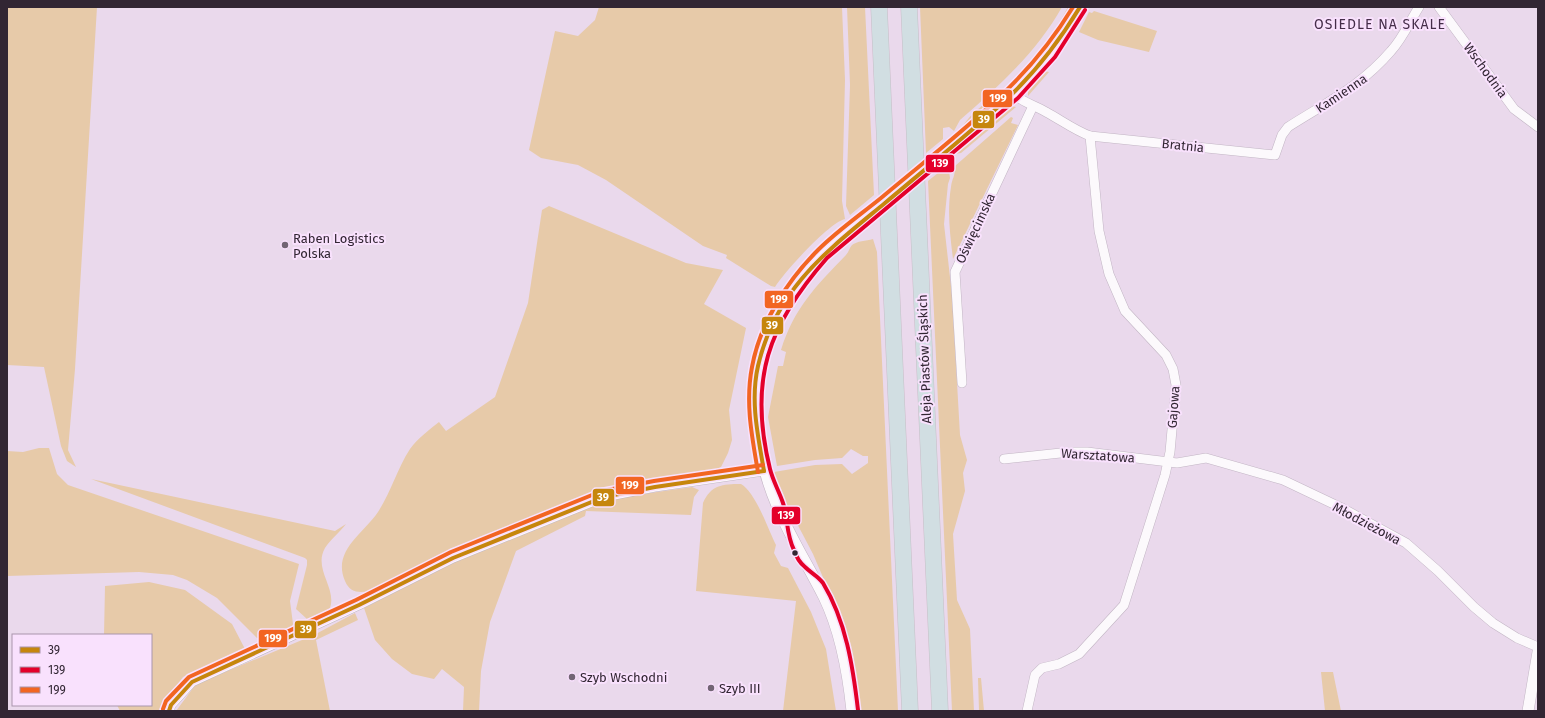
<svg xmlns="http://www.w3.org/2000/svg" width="1545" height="718" font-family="'Fira Sans',sans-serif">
	<rect width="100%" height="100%" fill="#ead9ec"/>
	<!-- green -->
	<g fill="#e7caa9">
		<polygon points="7,7 97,7 75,369 68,450 76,467 67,461 61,446 44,367 7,365"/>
		<path d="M599 7H842L845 80 842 201 845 219C830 222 784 272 775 287L771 286 726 258 727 255 703 246 606 180 578 165 541 158 529 150 555 31 578 36 595 20Z"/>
		<polygon points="847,7 865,7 874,195 850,215 846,206 850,85"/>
		<path d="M920 7H1062C1036 53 999 86 960 120L954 131 949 127 943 128V139L926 153Z"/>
		<path d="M1068 7H1074C1047 59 1002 97 959 134 966 114 990 101 1006 87 1031 64 1052 37 1068 7Z"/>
		<polygon points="1094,11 1157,31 1149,52 1098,40 1079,32 1089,12 1092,13"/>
		<polygon points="1044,71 1049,72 1028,96 1028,88"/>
		<polygon points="1011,106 1016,107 961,153 955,154 953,152 1007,107"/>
		<path d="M1011 117 1013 118 1011 123 1018 125 953 259C950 235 947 211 951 187 952 178 955 178 955 166Z"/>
		<polygon points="948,165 950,178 948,184 944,224 952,295 960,435 967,460 963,473 965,491 953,534 957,600 970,629 974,711 952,711 928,181"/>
		<path d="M549 206 686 263 723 270 704 304 746 328 729 410 732 440 728 453 721 467 711 472 609 489 464 547 370 591C359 593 350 593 345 581 332 551 363 534 378 512 391 492 397 469 410 449 418 438 429 430 439 422L446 431 495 397 528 303 542 210Z"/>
		<path d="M873 239 877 252 898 711H857L843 633 828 589 813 554 781 493 774 472 815 465 842 464 852 474 868 463V456H863L851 449 842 458 815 460 777 466 768 417 778 366H783L786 352 781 350C794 308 816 286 846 255 849 252 849 248 852 245 857 241 866 241 873 239Z"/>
		<polygon points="39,448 49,448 57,474 68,485 299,564 290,601 293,624 291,630 265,639 257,638 217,598 187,580 173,575 139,572 7,576 7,451 23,452"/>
		<path d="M91 479 335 531 346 524C340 532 330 540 325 548 313 569 337 588 330 608L313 618 307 619 296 609 307 565V560L305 558Z"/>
		<path d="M741 484C756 493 768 529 776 545L774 553 781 566 788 568 811 612 826 649 836 711H783L796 601 696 591 703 503C711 485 722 484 741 484Z"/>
		<polygon points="692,487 699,490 694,497 691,515 586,511 585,516 516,551 490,622 481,671 479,711 463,711 464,687 442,669 434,679 412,674 392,659 375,640 364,608 454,561 608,499"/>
		<polygon points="149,582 185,590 232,624 245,649 183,677 158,711 120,711 117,705 151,705 151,635 104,635 105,586"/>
		<polygon points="355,613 358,620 316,640 330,711 176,711 196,684 314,635"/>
		<polygon points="1321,672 1333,672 1341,711 1325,711"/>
		<polygon points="978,678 981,678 984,711 979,711"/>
	</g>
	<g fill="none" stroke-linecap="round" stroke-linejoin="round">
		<!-- minor casing -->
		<g stroke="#c2b5c4" stroke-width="10">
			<g id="minor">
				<polyline points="1439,7 1514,109 1538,127"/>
				<path d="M1014 94C1023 103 1035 105 1046 112 1061 120 1074 130 1090 136L1099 231 1109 274 1125 311 1166 355 1173 369 1176 385 1170 452 1165 475 1124 605 1079 654 1059 664 1042 668 1035 675 1027 711"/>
				<path d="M1090 136 1275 155 1282 135 1288 127C1327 102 1360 87 1391 51 1403 38 1410 21 1419 7"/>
				<polyline points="962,383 955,272 1033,106"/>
				<polyline points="1004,459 1070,452 1087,452 1177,463 1206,458 1283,480 1342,508 1406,543 1438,571 1474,607 1493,623 1517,638 1538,647"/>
				<polyline points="169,711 171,705 192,682 359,605 453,558 604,497 655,487 764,471"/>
			</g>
		</g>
		<!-- tertiary casing -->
		<g stroke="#c2b5c4" stroke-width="12">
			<g id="tertiary">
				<path d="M946 151C1000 106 1046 70 1080 7"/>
				<path d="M852 711C848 672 841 632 824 597 809 567 791 539 778 508 743 426 745 340 807 271 822 254 840 241 856 226"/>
				<polyline points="1528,711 1538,652"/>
			</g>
		</g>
		<!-- motorway casing -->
		<g stroke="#c7bec7" stroke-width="17">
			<g id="motorway">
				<polyline points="879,7 910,711"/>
				<polyline points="909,7 940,711"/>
			</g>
		</g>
		<!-- minor -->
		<use href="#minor" stroke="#fcf9fc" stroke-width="9"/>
		<!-- tertiary -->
		<use href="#tertiary" stroke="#fcf9fc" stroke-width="11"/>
		<!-- motorway -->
		<use href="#motorway" stroke="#d1dee2" stroke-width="16"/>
		<!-- tertiary-bridge casing -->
		<g stroke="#c2b5c4" stroke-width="12" stroke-linecap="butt">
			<polyline id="tertiary-bridge" points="856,226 946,151"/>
		</g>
		<!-- tertiary-bridge -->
		<use href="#tertiary-bridge" stroke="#fcf9fc" stroke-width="11"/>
		<!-- bus-1 casing -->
		<g stroke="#f9e1fd" stroke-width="7">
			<g id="bus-1">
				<path d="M764 471C758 436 750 401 758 366 776 288 827 251 885 203 923 171 961 140 998 107 1031 78 1057 45 1080 7"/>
				<polyline points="169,711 171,705 192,682 359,605 453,558 604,497 655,487 764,471"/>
			</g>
		</g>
		<!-- bus-2 casing -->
		<g stroke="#f9e1fd" stroke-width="7">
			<path id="bus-2" d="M858 710C853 667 846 621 823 583 818 576 811 573 805 567 800 563 796 556 794 550 786 534 788 518 783 503 779 491 773 481 770 469 748 380 768 325 827 258L1018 98 1055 57 1085 10"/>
		</g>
		<!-- bus-3 casing -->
		<g stroke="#f9e1fd" stroke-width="7">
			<g id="bus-3">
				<path d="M758 472C752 437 745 403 752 367 760 323 787 281 818 250 837 231 860 215 881 198 919 166 958 136 994 102 1025 74 1051 43 1073 7"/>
				<polyline points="163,709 166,701 189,677 356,600 451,552 602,491 654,481 763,465"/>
			</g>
		</g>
		<!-- bus-1 -->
		<use href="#bus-1" stroke="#c6860d" stroke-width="4"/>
		<!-- bus-2 -->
		<use href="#bus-2" stroke="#e4002b" stroke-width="4"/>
		<!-- bus-3 -->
		<use href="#bus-3" stroke="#f26522" stroke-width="4"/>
	</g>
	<!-- markers -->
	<g fill="#726574" stroke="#f9e1fd" stroke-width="1.5">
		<circle cx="285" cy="245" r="4"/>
		<circle cx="572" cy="677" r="4"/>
		<circle cx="711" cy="688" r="4"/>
	</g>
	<circle fill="#322633" stroke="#f9e1fd" stroke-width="1.5" cx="795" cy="553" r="3.5"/>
	<g text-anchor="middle" stroke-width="4" stroke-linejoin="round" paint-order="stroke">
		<!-- street labels -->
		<g font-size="13" fill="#322633" stroke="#f9e1fd">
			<text transform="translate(1486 70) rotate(54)" y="5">Wschodnia</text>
			<text transform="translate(1341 93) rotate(-34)" y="5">Kamienna</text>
			<text transform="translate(1183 145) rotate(6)" y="5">Bratnia</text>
			<text transform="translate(975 228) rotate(-65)" y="5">Oświęcimska</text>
			<text transform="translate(924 359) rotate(-92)" y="5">Aleja Piastów Śląskich</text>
			<text transform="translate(1173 407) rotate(-86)" y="5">Gajowa</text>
			<text transform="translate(1098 455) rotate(4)" y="5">Warsztatowa</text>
			<text transform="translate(1367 523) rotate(28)" y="5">Młodzieżowa</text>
		</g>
		<!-- poi labels -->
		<g font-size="13" fill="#322633" stroke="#f9e1fd" text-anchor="start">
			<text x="293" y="243">Raben Logistics<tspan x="293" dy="15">Polska</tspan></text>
			<text x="580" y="682">Szyb Wschodni</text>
			<text x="719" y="693">Szyb III</text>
		</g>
		<!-- neighbourhood labels -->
		<g font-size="14" letter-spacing="1" fill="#452d49" stroke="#f9e1fd">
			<text x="1380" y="29">OSIEDLE NA SKALE</text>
		</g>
	</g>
	<g stroke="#f9e1fd" stroke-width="1.5">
		<rect x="982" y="89" width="31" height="19" rx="4" fill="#f26522"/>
		<rect x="972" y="110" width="23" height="19" rx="4" fill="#c6860d"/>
		<rect x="925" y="154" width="30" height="19" rx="4" fill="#e4002b"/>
		<rect x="764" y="290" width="30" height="19" rx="4" fill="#f26522"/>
		<rect x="761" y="316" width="23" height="19" rx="4" fill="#c6860d"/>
		<rect x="615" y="476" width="30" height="19" rx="4" fill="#f26522"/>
		<rect x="592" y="488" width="23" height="19" rx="4" fill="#c6860d"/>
		<rect x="771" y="506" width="30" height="19" rx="4" fill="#e4002b"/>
		<rect x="294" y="620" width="23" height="19" rx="4" fill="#c6860d"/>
		<rect x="258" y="629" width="30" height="19" rx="4" fill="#f26522"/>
	</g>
	<g font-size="11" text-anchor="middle" font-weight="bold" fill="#fff">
		<text x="998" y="102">199</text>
		<text x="984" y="123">39</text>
		<text x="940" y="167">139</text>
		<text x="779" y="303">199</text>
		<text x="772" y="329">39</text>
		<text x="630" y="489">199</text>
		<text x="603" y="501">39</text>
		<text x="786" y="519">139</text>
		<text x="306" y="633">39</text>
		<text x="273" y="642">199</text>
	</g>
	<!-- border -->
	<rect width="1545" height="718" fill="none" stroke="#322633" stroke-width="16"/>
	<!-- legend -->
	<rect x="12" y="634" width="140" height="72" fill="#f9e1fd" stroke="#a996ac"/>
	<rect x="20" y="647" width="20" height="6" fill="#c6860d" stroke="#a996ac"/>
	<text x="48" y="654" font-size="12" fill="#322633">39</text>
	<rect x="20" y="667" width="20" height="6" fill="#e4002b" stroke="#a996ac"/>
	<text x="48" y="674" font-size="12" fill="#322633">139</text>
	<rect x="20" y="687" width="20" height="6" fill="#f26522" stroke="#a996ac"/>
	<text x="48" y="694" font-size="12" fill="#322633">199</text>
</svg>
